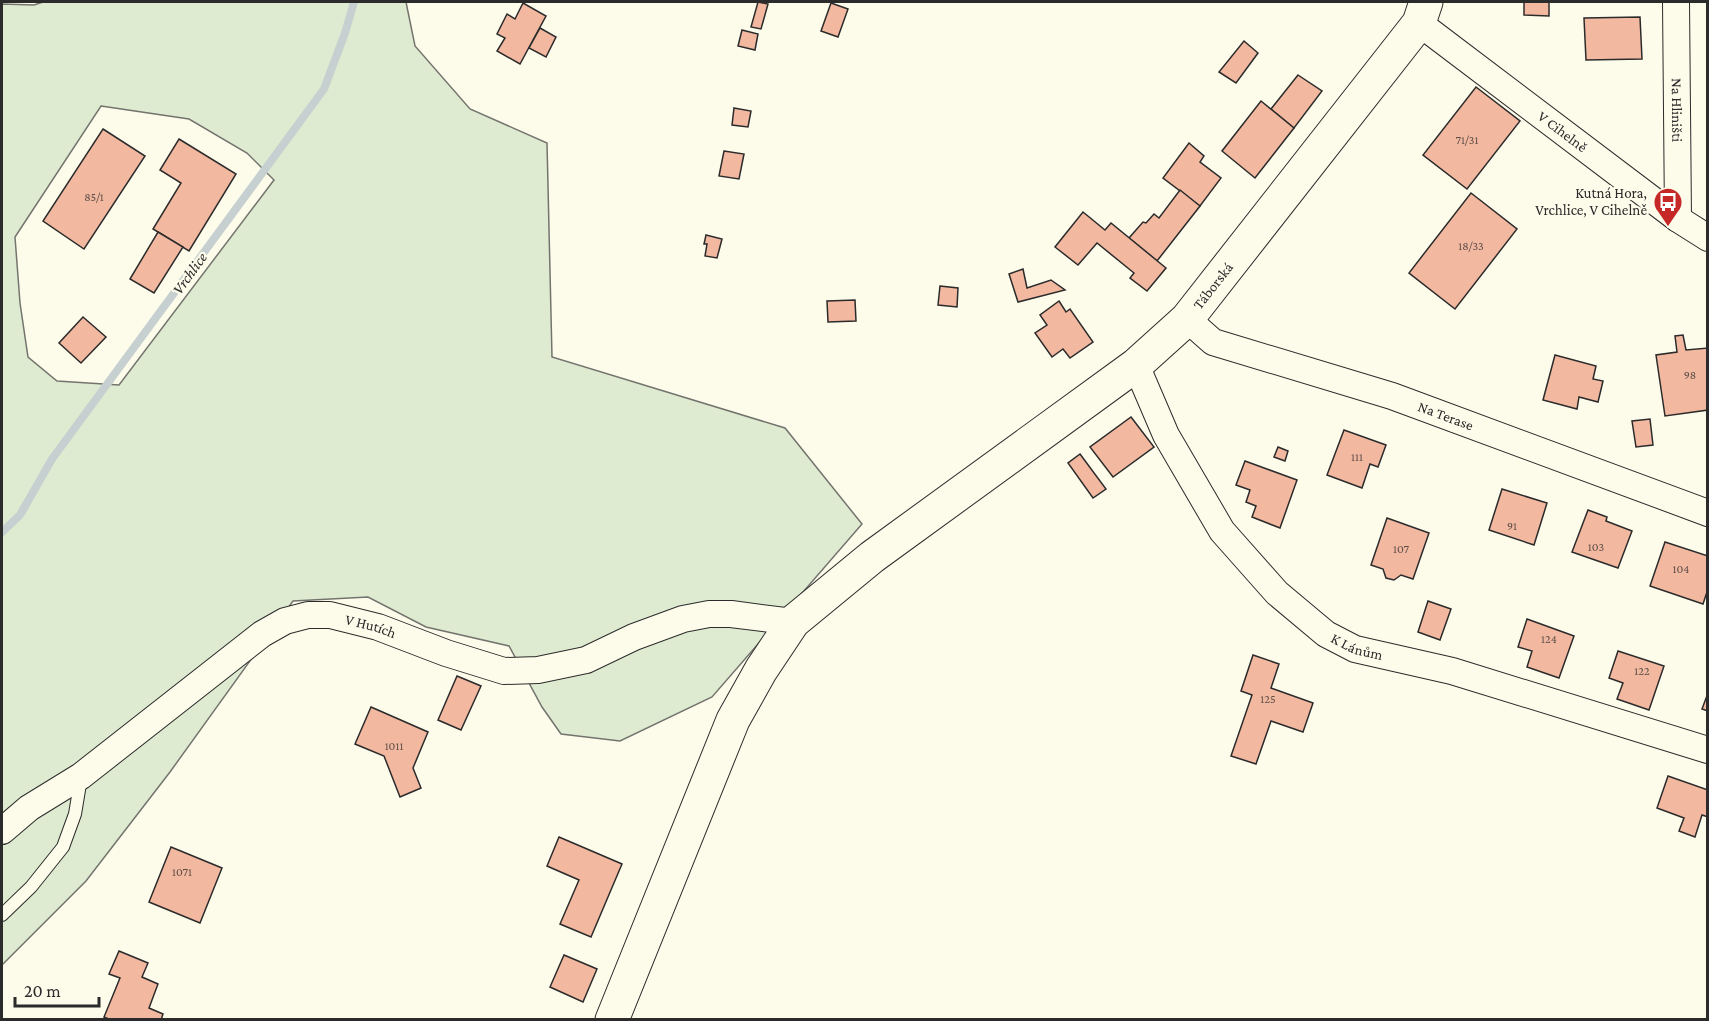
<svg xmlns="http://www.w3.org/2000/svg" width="1709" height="1021" font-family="'Crimson Pro',serif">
	<rect width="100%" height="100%" fill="#fdfbea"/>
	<!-- green -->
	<path fill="#deebd1" stroke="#74746e" stroke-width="1.5" fill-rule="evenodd" d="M43 2H406L415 46 470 109 547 143 552 357 785 428 862 524 712 697 620 741 561 734 542 707 509 646 426 627 368 597 293 601 170 772 86 881 2 965V4L34 5ZM101 106 189 119 247 153 274 180 119 385 57 381 28 357 20 303 15 237Z"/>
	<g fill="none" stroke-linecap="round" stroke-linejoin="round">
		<!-- stream -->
		<polyline stroke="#c7d0d0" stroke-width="8" points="2,532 20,515 52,459 324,89 345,33 354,2"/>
	</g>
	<!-- building -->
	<g fill="#f2b8a0" stroke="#2b2b2b" stroke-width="1.5">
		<polygon points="758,2 768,4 761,29 751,27"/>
		<polygon points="1524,2 1549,2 1549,16 1524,15"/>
		<polygon points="523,3 546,16 520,64 497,51 505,38 497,34 507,14 515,19"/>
		<polygon points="831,3 848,9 838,37 821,31"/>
		<polygon points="1640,17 1642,59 1586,60 1584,18"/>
		<polygon points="540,28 556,37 546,57 529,48"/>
		<polygon points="742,30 758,34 755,50 738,46"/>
		<polygon points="1244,41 1258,53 1236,83 1219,72"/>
		<polygon points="1298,75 1322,91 1294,128 1271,109"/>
		<polygon points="1476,87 1520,121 1467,189 1423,155"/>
		<polygon points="1261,101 1294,128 1255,178 1222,151"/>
		<polygon points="734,108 751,111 748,127 732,125"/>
		<polygon points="103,129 145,156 84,249 43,221"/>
		<polygon points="179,139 236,174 189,251 153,229 181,183 160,170"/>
		<polygon points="1189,143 1204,156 1200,162 1221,178 1200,206 1163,178"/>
		<polygon points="724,151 744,154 739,179 719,176"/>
		<polygon points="1180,190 1200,206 1157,261 1129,238 1143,222 1146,223 1154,214 1159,218"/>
		<polygon points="1471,193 1517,229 1455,309 1409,273"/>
		<polygon points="1083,212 1105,230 1111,223 1166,268 1147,291 1130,278 1134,273 1097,243 1078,265 1055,247"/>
		<polygon points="158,232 183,247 154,293 130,279"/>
		<polygon points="706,235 722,239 717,258 705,256 707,244 704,244"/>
		<polygon points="1023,269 1027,288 1051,280 1065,290 1018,302 1009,274"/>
		<polygon points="940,286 958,288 957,307 938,305"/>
		<polygon points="855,300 856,321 828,322 827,301"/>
		<polygon points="1059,301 1066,312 1070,309 1093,342 1070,358 1063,349 1052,357 1035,333 1047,325 1040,315"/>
		<polygon points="83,317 106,337 81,363 59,343"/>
		<polygon points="1683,335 1686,350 1708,348 1708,410 1665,416 1656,355 1677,352 1675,336"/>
		<polygon points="1555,355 1596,366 1593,379 1603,381 1598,402 1579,397 1577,409 1543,400"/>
		<polygon points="1131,417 1154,447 1113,477 1090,447"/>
		<polygon points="1650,419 1653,445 1636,447 1632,421"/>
		<polygon points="1344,430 1386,445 1378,467 1370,464 1362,488 1327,475"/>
		<polygon points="1278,447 1288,451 1285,461 1274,457"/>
		<polygon points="1080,454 1106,489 1093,498 1068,463"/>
		<polygon points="1245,461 1297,480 1280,528 1252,517 1256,506 1246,502 1250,490 1236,485"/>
		<polygon points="1502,489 1547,503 1534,545 1489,530"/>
		<polygon points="1588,510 1607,517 1606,521 1632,531 1618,568 1572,552"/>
		<polygon points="1387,518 1429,533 1413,579 1401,575 1394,580 1386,578 1383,569 1371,565"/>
		<polygon points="1665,542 1708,556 1708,589 1703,604 1650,586"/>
		<polygon points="1428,601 1451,609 1440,640 1418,632"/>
		<polygon points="1527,619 1574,636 1559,678 1527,667 1532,651 1518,647"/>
		<polygon points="1618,651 1664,666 1649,710 1617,699 1623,683 1609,678"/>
		<polygon points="1253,655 1279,664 1271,688 1313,703 1303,732 1271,721 1256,764 1231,756 1252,695 1241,691"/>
		<polygon points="457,676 481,686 461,730 438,720"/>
		<polygon points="1708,693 1708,711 1702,709"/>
		<polygon points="371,707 428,732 413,768 421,788 400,797 384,756 355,744"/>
		<polygon points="1668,776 1708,790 1708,817 1702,815 1695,837 1679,831 1684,818 1657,808"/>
		<polygon points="559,837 622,864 591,937 560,924 579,880 547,866"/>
		<polygon points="171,847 222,868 200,923 149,902"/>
		<polygon points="119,951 148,963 142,977 158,984 149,1008 163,1014 161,1020 111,1020 104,1017 120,978 109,974"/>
		<polygon points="564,955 597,969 583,1002 550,987"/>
	</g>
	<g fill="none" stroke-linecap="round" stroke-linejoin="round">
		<!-- lane casing -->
		<g stroke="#2b2b2b" stroke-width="14">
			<polyline id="lane" points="2,915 31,887 63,847 75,814 81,778"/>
		</g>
		<!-- street casing -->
		<g stroke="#2b2b2b" stroke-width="28">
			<g id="street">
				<path id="s1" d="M1676 2 1678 219"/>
				<path id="s2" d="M1419 23 1678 219 1708 238"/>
				<path id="s3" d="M1187 319 1213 342 1392 396 1708 513"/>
				<path id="s4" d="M1136 365 1166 435 1222 531 1277 593 1326 634 1355 649 1452 671 1708 750"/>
				<path id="s5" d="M2 831 29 808 81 776 262 634 285 621 308 615H330L378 627 446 653 504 671 538 670 586 660 634 637 683 619 709 614H731L793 622"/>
			</g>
		</g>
		<!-- secondary casing -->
		<g stroke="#2b2b2b" stroke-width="35">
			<g id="secondary">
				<path id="s6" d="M612 1020 733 720 761 670 793 622 872 557 1136 365 1187 319 1419 23 1426 2"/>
			</g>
		</g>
		<!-- lane -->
		<use href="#lane" stroke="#fdfbea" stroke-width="12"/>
		<!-- street -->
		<use href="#street" stroke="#fdfbea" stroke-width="26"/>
		<!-- secondary -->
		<use href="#secondary" stroke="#fdfbea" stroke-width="33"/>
	</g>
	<!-- icons -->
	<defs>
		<g id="bus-pin" transform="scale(1.5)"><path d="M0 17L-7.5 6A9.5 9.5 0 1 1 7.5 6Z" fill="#c62828" stroke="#fdfbea"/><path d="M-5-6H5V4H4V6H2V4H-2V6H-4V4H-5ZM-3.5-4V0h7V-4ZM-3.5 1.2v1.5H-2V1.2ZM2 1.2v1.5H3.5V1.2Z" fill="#fff"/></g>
	</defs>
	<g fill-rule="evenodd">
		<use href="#bus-pin" x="1668" y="202"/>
	</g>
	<g text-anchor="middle" stroke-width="4.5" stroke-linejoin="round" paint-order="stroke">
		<!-- number labels -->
		<g font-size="12" fill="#5d4e48">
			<text x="1467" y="144">71/31</text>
			<text x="94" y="201">85/1</text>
			<text x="1471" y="250">18/33</text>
			<text x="1690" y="379">98</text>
			<text x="1357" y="461">111</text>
			<text x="1512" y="530">91</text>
			<text x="1596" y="551">103</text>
			<text x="1401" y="553">107</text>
			<text x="1681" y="573">104</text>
			<text x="1549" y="643">124</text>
			<text x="1642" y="675">122</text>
			<text x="1268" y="703">125</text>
			<text x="394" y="750">1011</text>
			<text x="182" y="876">1071</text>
		</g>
		<!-- street labels -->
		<g font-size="15" fill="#2b2b2b" stroke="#fdfbea">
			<text dy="5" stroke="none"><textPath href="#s1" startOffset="108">Na Hliništi</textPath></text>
			<text dy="5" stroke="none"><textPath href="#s2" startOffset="180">V Cihelně</textPath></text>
			<text dy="5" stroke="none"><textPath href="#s6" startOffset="978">Táborská</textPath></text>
			<text dy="5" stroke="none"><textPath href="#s3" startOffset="279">Na Terase</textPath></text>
			<text dy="5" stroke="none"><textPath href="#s5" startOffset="441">V Hutích</textPath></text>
			<text dy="5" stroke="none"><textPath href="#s4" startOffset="368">K Lánům</textPath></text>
		</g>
		<!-- poi labels -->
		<g font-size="15" fill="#2b2b2b" stroke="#fdfbea" text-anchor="end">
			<text x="1647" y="198">Kutná Hora,<tspan x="1647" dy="17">Vrchlice, V Cihelně</tspan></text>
		</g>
		<!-- water labels -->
		<g font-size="16" font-style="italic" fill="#2b2b2b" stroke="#fdfbea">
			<text transform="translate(189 273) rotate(-54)" y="6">Vrchlice</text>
		</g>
	</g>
	<!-- border -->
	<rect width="1709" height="1021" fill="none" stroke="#2b2b2b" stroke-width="6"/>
	<!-- scale -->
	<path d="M15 997v9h84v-9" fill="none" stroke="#2b2b2b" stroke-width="3"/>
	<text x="24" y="997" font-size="18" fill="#2b2b2b" stroke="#fdfbea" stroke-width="4.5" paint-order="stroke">20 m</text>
</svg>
